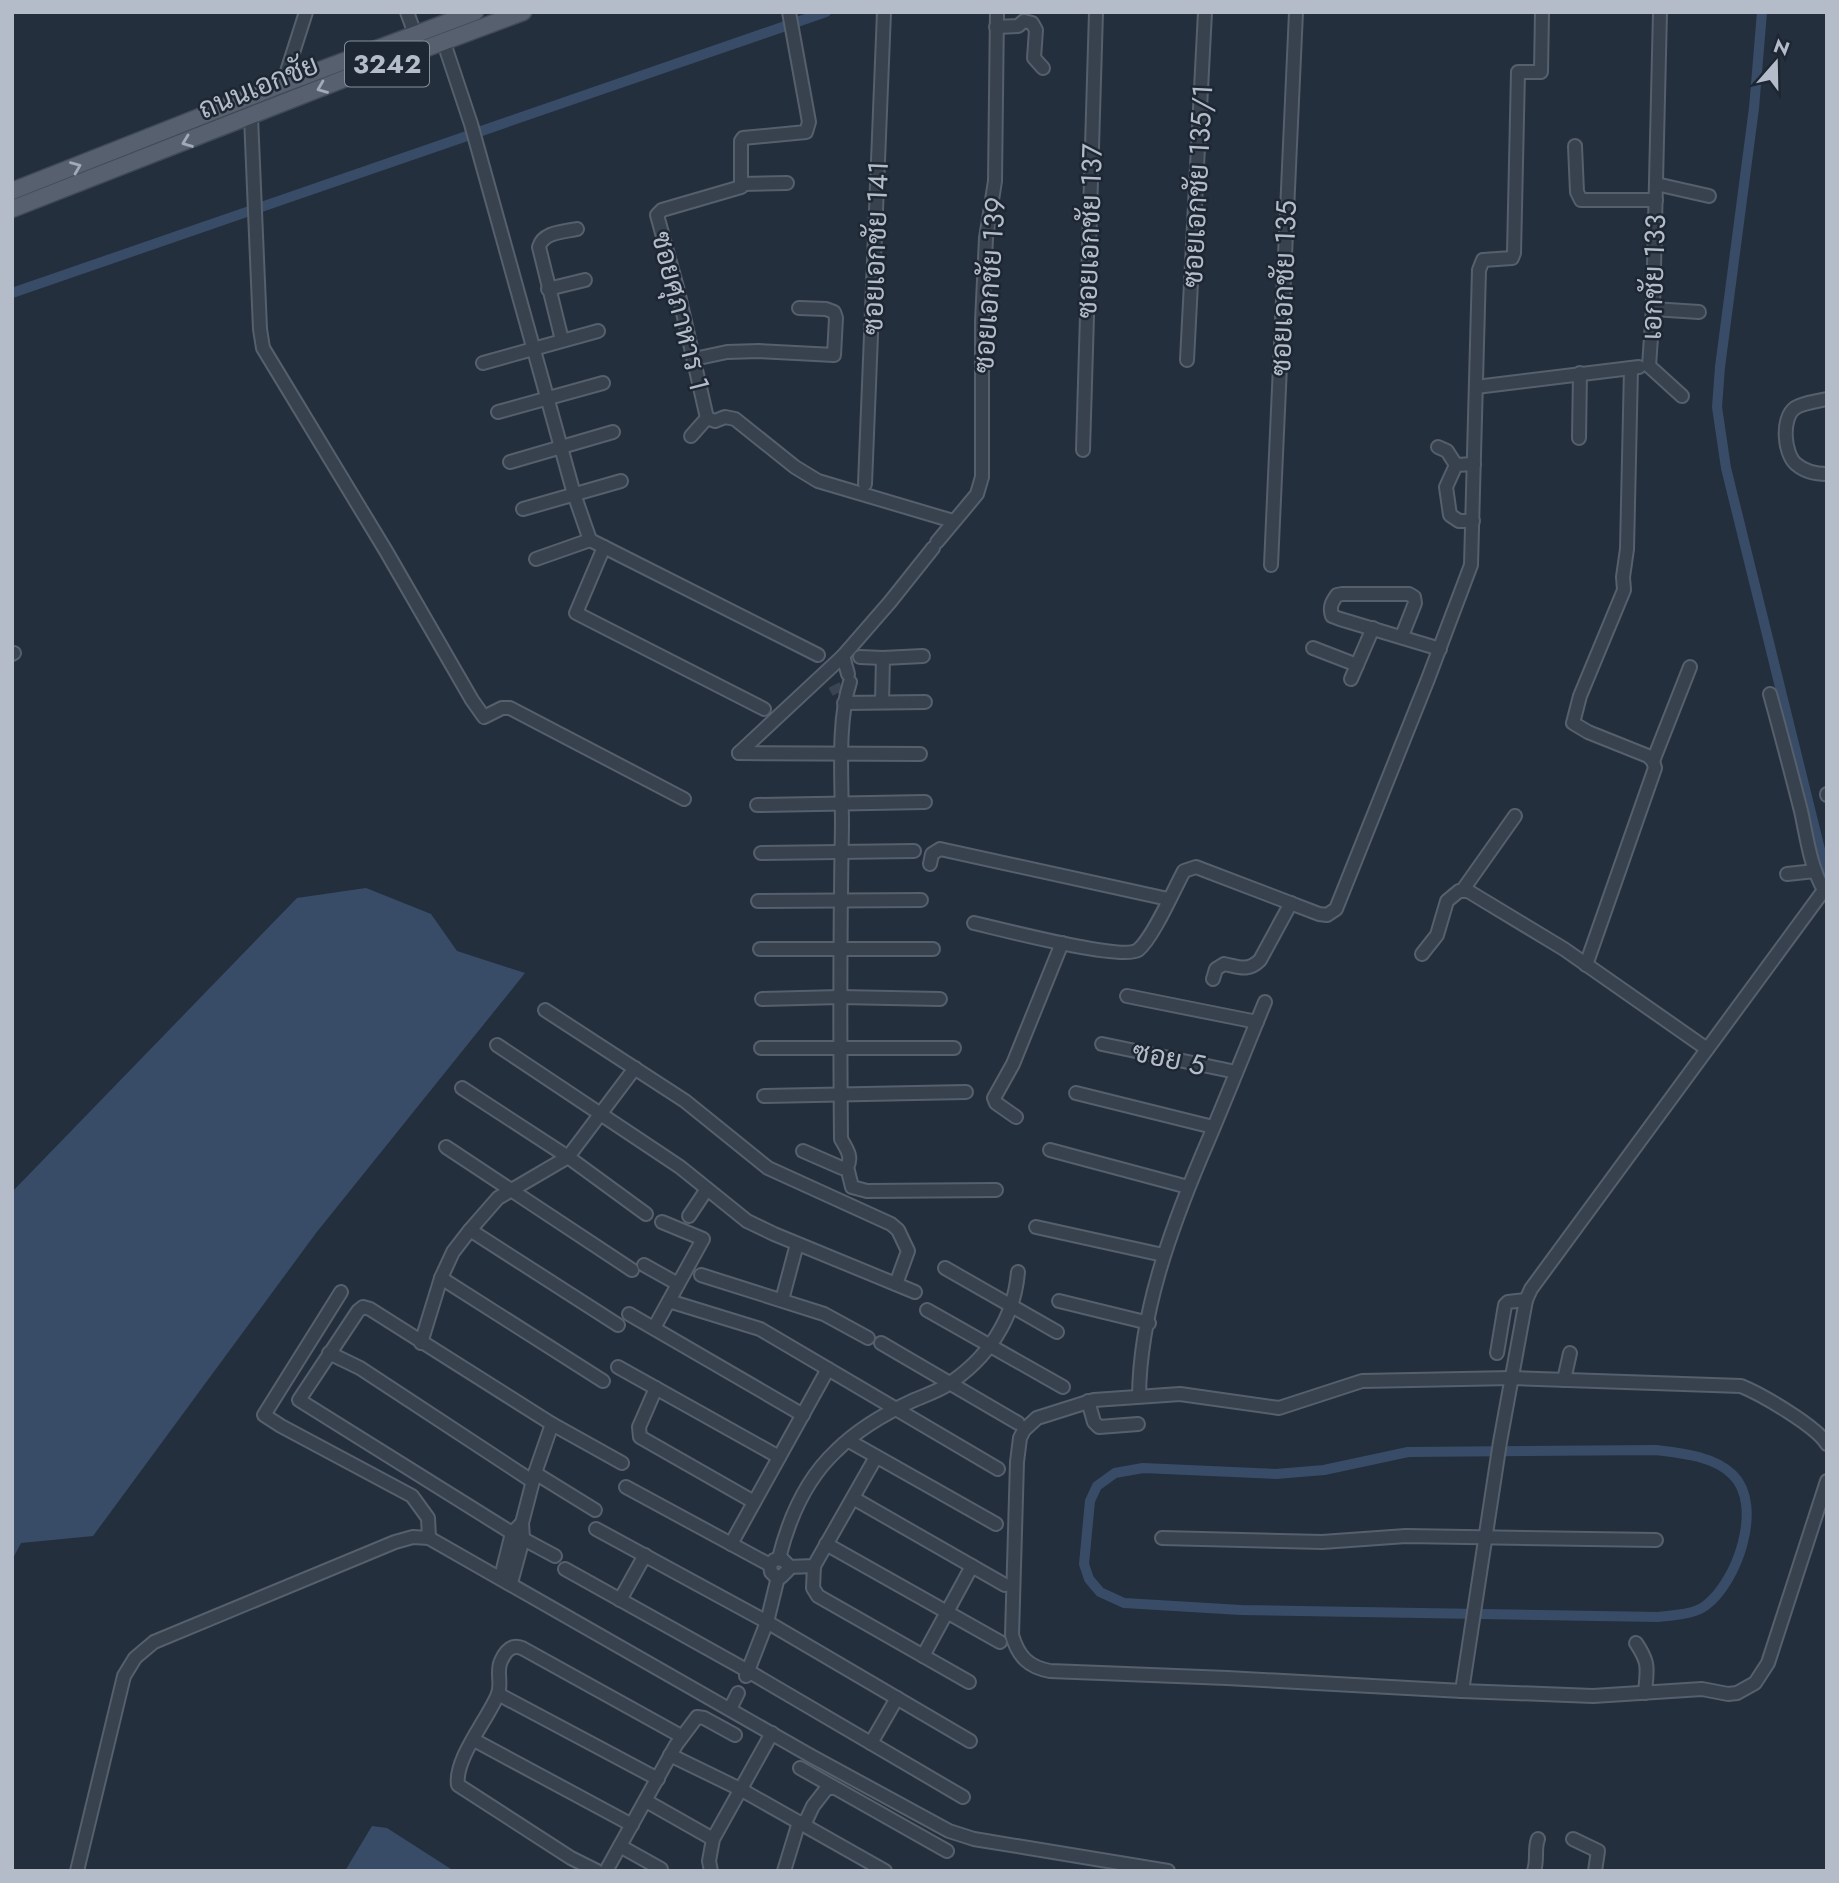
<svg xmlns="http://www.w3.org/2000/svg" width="1839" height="1883" font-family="Jost,Sarabun,sans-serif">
	<rect width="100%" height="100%" fill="#242f3e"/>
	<!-- water -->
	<g fill="#394c67">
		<polygon points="366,888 431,914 457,951 525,973 316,1233 93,1536 21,1543 12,1560 12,1192 297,898"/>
		<polygon points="372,1826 387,1828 454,1871 345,1871"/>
	</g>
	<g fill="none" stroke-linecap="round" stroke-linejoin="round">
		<!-- canal -->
		<g stroke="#394c67" stroke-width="10">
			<polyline points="1762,12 1754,108 1720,367 1717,407 1726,468 1827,878"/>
			<polyline points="12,293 826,12"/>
			<path d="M1656 1450C1681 1453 1714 1456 1733 1475 1764 1506 1737 1583 1705 1606 1692 1615 1673 1615 1658 1617L1241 1610 1124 1603 1100 1592 1089 1579 1084 1564 1090 1501 1097 1486 1115 1473 1143 1468 1276 1474 1324 1470 1408 1452Z"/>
		</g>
		<!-- minor-tunnel -->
		<polyline stroke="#3a4453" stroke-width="12" stroke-dasharray="12 6" stroke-linecap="butt" points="834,685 838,693"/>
		<!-- minor casing -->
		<g stroke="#565f6c" stroke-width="16">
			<g id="minor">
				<polyline points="407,12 415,34"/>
				<polyline points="996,27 1018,26 1024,21 1032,23 1036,30 1034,58 1043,68"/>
				<polyline points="444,43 471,124 574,494 590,540 604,547"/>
				<polyline points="283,84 306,12"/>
				<polyline points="251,117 260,329 263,348 386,551 472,700 484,717 502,708 510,708 684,799"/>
				<polyline points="1575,146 1577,192 1581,200 1656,200"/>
				<polyline points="743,184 787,183"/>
				<polyline points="1656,184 1709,196"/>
				<polyline points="548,289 585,280"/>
				<polyline points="1653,309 1699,312"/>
				<path d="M562 340 539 247C543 232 563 232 577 229"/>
				<polyline points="694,359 727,352 759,351 834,355 836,318 834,312 826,309 799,308"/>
				<polyline points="1187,360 1205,12"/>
				<polyline points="483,363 598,331"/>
				<polyline points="1649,366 1653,309 1660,12"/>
				<polyline points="1649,366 1682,396"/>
				<polyline points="1476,387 1639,367"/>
				<path d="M1827 399C1818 401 1802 403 1795 408 1781 418 1784 454 1796 464 1805 472 1816 474 1827 474"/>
				<polyline points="498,412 603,383"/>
				<polyline points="707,418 678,291 657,215 662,210 741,187 741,141 743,138 806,132 809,122 789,12"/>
				<polyline points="707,418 715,421 725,417 735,419 795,467 818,481 953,521"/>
				<polyline points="691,436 707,418"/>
				<polyline points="1579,438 1580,373"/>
				<polyline points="1438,447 1447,451 1456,465"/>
				<polyline points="1083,450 1096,12"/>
				<polyline points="510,462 613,432"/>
				<polyline points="865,484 884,12"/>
				<polyline points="523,509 621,481"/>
				<polyline points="1473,521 1459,521 1450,515 1446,487 1456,465 1474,464"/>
				<polyline points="937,542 977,494 982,477 982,322 986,238 995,181 997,12"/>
				<polyline points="536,559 590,540"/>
				<polyline points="1271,565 1296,12"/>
				<path d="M1402 636 1415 603 1414 597 1409 594H1342L1337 595C1332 602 1329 607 1332 616L1340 619 1440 649"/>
				<polyline points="1313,648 1357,665 1373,628"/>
				<polyline points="12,654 14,653"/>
				<polyline points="843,656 848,674"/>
				<polyline points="860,657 883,658"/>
				<polyline points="1351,679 1357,665"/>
				<path d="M1770 694C1781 733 1791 772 1801 811 1807 838 1810 866 1824 890"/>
				<polyline points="882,702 883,658 923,656"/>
				<polyline points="844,703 925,702"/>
				<polyline points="764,709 576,613 604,547 818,655"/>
				<polyline points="739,753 843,656 890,602 933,548"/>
				<polyline points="739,753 920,754"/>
				<polyline points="1653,761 1690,667"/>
				<polyline points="1827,794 1827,795"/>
				<polyline points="757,805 925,802"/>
				<polyline points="761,853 914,851"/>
				<polyline points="930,864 932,854 940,849 1168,899"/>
				<polyline points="1787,874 1815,871"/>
				<polyline points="1462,891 1515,816"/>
				<polyline points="758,901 921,900"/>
				<path d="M974 923C1000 929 1122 961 1138 950 1153 938 1174 889 1184 871L1196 867 1319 914 1327 915 1336 909 1428 679 1471 565 1479 270 1483 260 1512 258 1514 253 1518 72H1541L1542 12"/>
				<polyline points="760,949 933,949"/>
				<polyline points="1422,954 1437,935 1447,901 1459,891 1468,891 1564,949 1707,1049"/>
				<polyline points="1586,965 1655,768 1653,761 1648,756 1588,732 1573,723 1580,696 1624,590 1623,577 1627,549 1631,368"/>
				<path d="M1213 979 1216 969 1224 964C1239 967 1248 972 1260 960L1291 903"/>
				<polyline points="1127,996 1257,1022"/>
				<polyline points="762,999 840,997 940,999"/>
				<polyline points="545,1010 685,1101 768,1168 891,1224 898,1230 908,1251 896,1284"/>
				<polyline points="1102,1044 1236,1072"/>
				<polyline points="497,1045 680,1167 747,1221 774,1234 915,1292"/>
				<polyline points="761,1048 954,1048"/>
				<polyline points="462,1088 568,1157 646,1214"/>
				<polyline points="1076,1093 1213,1127"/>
				<polyline points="764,1096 966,1092"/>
				<polyline points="1016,1117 996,1103 994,1098 1013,1064 1062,943"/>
				<polyline points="446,1147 632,1270"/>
				<polyline points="1050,1150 1188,1187"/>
				<path d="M803 1151 842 1168 847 1167C853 1157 846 1148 841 1139 840 1034 840 929 842 825 842 782 837 722 850 682"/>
				<polyline points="847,1167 852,1187 867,1191 996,1190"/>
				<polyline points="689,1216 707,1189"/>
				<polyline points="1036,1227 1163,1255"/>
				<polyline points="470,1230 618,1325"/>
				<polyline points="644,1265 678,1284"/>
				<polyline points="945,1268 1057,1332"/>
				<polyline points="701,1275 824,1314 868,1338"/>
				<polyline points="441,1278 603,1381"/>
				<polyline points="341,1292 264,1415 281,1426 412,1496 428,1518 429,1538"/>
				<polyline points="782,1300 797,1244"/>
				<polyline points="669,1301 760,1329 998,1469"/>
				<polyline points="1059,1301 1149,1323"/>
				<polyline points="927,1310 1063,1387"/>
				<polyline points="629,1314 803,1415"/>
				<polyline points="654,1328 703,1239 662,1222"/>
				<polyline points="421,1343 441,1278 453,1252 470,1230 498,1198 568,1157 635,1068"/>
				<polyline points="881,1343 1018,1423"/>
				<polyline points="329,1353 360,1368 532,1481"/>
				<polyline points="1497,1353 1505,1305 1508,1302 1526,1300"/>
				<polyline points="618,1367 779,1457"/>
				<polyline points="1564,1380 1570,1353"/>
				<polyline points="656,1388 639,1427 640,1437 754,1502"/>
				<path d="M1139 1396C1140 1313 1170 1231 1202 1155 1224 1104 1244 1053 1265 1002"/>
				<polyline points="1088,1401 1094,1422 1099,1427 1138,1424"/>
				<polyline points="849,1441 996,1524"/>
				<path d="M1827 1444C1816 1426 1761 1394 1741 1386L1512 1378 1362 1381 1279 1408 1180 1394 1094 1400 1037 1418 1024 1430 1020 1438 1017 1462 1012 1635C1018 1656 1028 1667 1050 1671L1227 1678 1462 1691 1593 1696 1702 1689 1728 1694 1737 1693 1755 1683 1768 1663 1827 1481"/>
				<polyline points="535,1473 595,1510"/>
				<polyline points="626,1487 770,1565 771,1572 775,1576 781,1577 788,1570 788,1565 782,1559 774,1560 770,1565"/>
				<polyline points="853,1498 1005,1585"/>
				<polyline points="522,1523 535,1473 552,1424"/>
				<polyline points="596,1529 767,1622 970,1741"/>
				<polyline points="1162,1538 1322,1542 1406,1536 1656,1540"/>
				<polyline points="731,1544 828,1369"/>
				<polyline points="826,1544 1000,1642"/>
				<polyline points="555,1556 512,1533 299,1400 358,1311 363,1307 370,1309 552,1424 622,1463"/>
				<path d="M779 1558C789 1518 805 1480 836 1451 857 1430 886 1413 912 1401 923 1396 936 1392 947 1385 987 1359 1014 1320 1018 1272"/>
				<polyline points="814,1566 813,1588 818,1596 969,1682"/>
				<polyline points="788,1567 814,1566 876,1457"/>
				<polyline points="565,1569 748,1671 963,1797"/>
				<polyline points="501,1577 512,1533 522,1523 523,1539 511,1583"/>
				<polyline points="620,1600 645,1555"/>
				<path d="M1636 1643C1650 1664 1647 1668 1645 1693"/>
				<polyline points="923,1656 972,1566"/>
				<polyline points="746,1676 767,1622 778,1577"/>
				<polyline points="1462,1691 1500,1442 1526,1300 1531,1289 1827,886"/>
				<polyline points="498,1694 658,1779"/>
				<polyline points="730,1709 738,1693"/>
				<polyline points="474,1740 632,1825"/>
				<polyline points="871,1743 897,1698"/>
				<polyline points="670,1755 740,1789 885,1871"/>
				<polyline points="800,1768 947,1851"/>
				<polyline points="646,1801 713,1839"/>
				<polyline points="804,1825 813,1806 827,1788 833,1788"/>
				<polyline points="1573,1839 1598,1851 1595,1871"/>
				<polyline points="620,1846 661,1869"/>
				<polyline points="77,1871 124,1676 135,1658 154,1642 395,1542 413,1537 429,1538 811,1756 949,1831 974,1839 1168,1871"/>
				<path d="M597 1871 571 1858 458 1785C454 1759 488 1719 498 1694 502 1683 496 1671 501 1661 505 1652 511 1644 522 1648L681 1736"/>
				<polyline points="606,1871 676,1745 697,1717 704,1718 735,1735"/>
				<polyline points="711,1871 709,1861 713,1839 772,1733"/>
				<polyline points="784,1871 799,1822"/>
				<path d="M1534 1871C1538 1859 1534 1849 1538 1839"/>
			</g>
		</g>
		<!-- major casing -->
		<g stroke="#414a57" stroke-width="19">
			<g id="major">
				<polyline points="12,191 283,84 475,12"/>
				<polyline points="12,209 349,77 523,12"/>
			</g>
		</g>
		<!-- minor -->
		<use href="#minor" stroke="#38414e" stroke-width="12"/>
		<!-- major -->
		<use href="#major" stroke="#56606e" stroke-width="16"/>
	</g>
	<!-- one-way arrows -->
	<defs><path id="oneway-chevron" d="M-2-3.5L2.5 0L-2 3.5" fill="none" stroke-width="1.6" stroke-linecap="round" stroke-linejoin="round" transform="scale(1.75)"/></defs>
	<g stroke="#a1aab7">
		<use href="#oneway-chevron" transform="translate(322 88) rotate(158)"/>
		<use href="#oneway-chevron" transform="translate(187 142) rotate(159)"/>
		<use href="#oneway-chevron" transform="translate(76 167) rotate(-22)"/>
	</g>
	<g text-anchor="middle" stroke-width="5" stroke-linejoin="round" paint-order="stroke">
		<!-- shield labels -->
		<rect fill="#1d2633" stroke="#878f9c" stroke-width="2" x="345" y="41.5" width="84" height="45" rx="5"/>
		<g font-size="26" font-weight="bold" fill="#b4bcc9">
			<text x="387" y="73">3242</text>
		</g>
		<!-- street labels -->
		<g font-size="28" fill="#b4bcc9" stroke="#1d2633">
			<text transform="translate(258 86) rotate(-22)" y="10">ถนนเอกชัย</text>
			<text transform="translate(1197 186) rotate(-87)" y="10">ซอยเอกชัย 135/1</text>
			<text transform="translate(1089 231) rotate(-88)" y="10">ซอยเอกชัย 137</text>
			<text transform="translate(875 248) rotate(-88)" y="10">ซอยเอกชัย 141</text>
			<text transform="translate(1653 277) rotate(-88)" y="10">เอกชัย 133</text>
			<text transform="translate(989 285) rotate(-86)" y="10">ซอยเอกชัย 139</text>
			<text transform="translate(1283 288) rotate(-88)" y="10">ซอยเอกชัย 135</text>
			<text transform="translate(681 311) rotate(76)" y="10">ซอยศุภาหาร 1</text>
			<text transform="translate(1169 1058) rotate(12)" y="10">ซอย 5</text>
		</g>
	</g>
	<!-- border -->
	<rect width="1839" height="1883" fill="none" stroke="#b4bcc9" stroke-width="28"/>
	<!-- north arrow -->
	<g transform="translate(1776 63) rotate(20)" stroke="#1d2633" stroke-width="5" paint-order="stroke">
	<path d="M0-5L12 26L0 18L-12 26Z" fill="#b4bcc9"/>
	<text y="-10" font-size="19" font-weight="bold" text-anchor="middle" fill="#b4bcc9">N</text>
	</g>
</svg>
